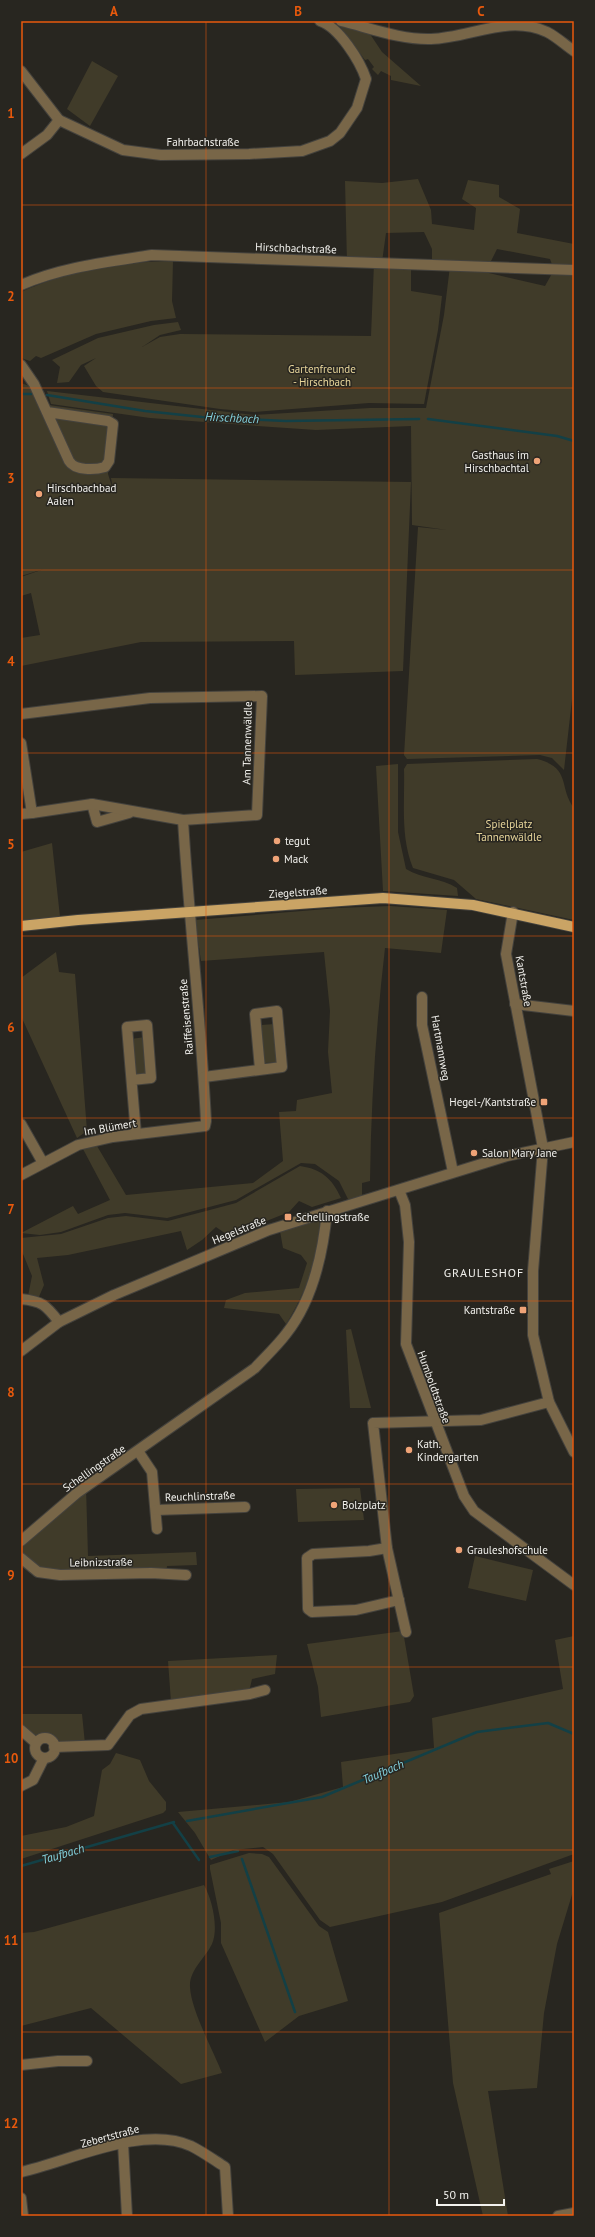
<svg xmlns="http://www.w3.org/2000/svg" width="595" height="2237" font-family="'PT Sans',sans-serif">
	<rect width="100%" height="100%" fill="#282620"/>
	<!-- green -->
	<g fill="#403b29" fill-rule="evenodd">
		<polygon points="338,24 368,31 382,52 421,86 391,80 391,76 381,71 378,75 372,69 374,67 368,59 365,60"/>
		<polygon points="92,61 118,76 90,126 67,109"/>
		<path d="M418 179 431 210 432 224 474 230 476 208 462 199 468 180 499 185V197L520 209 517 233 574 244V682L564 770 552 758 540 755 407 759 404 755 418 527 447 530 412 525 411 426 316 430 272 427 150 418 51 404 47 391 254 415 370 408H426L444 315 450 266 432 264V249L424 232 386 233 382 262 411 264V291L442 296 438 330 424 404 369 403 254 412 220 409 103 392 96 386 84 366 96 358 81 365 69 382 57 383 60 367 52 360 98 338 154 325 178 322 181 330 160 335 142 347 160 337 180 334 371 336 374 263 347 262 345 181 382 183ZM497 249 550 259 554 270 545 286 489 273 488 267Z"/>
		<path d="M173 261 172 301 176 318 151 321 96 334 41 358 36 356 30 361 21 358V292C69 270 121 262 173 261Z"/>
		<polygon points="21,383 32,387 33,392 44,391 49,405 113,414 108,474 114,493 111,478 411,482 403,671 295,675 294,641 141,642 21,666 21,638 40,635 31,593 21,596 21,577 44,569 21,576"/>
		<path d="M537 759C572 768 558 787 574 808V920L476 899 454 880 413 868C400 836 405 802 404 769L407 764Z"/>
		<path d="M398 764V832L406 869C422 879 442 878 457 888L458 896 383 891 376 766Z"/>
		<polygon points="52,843 60,917 21,921 21,852"/>
		<path d="M390 906 447 910 441 953 385 948C376 1026 371 1102 370 1181L362 1183V1196L349 1201 339 1181 315 1164 301 1163 236 1200 167 1218 125 1213 108 1215 61 1232 40 1235 21 1233 73 1206 78 1214 110 1200 83 1149 97 1146 126 1195 253 1183 283 1161 279 1112 296 1111 297 1100 332 1093 328 1052 330 1011 324 952 201 961 195 920 338 908Z"/>
		<polygon points="56,952 59,972 75,974 87,1131 77,1138 21,1016 21,978"/>
		<polygon points="275,1024 278,1062 265,1063 261,1025"/>
		<polygon points="145,1037 148,1075 135,1076 131,1039"/>
		<path d="M300 1166C321 1169 332 1178 341 1198L312 1207 299 1201 289 1212 229 1236 216 1227 202 1240 187 1250 181 1231 68 1255 37 1258 44 1285 38 1299 28 1296 32 1276 21 1249V1238L61 1234 108 1218 126 1216 168 1221 206 1211 236 1203Z"/>
		<path d="M320 1218C318 1258 307 1291 286 1324L279 1314 224 1308 226 1300 245 1293 299 1288 307 1263 301 1255 283 1248 280 1231Z"/>
		<polygon points="351,1329 371,1408 350,1408 346,1330"/>
		<polygon points="86,1487 88,1556 196,1552 197,1565 167,1566 166,1574 38,1572 21,1558 21,1541"/>
		<polygon points="360,1488 364,1520 298,1522 296,1489"/>
		<polygon points="475,1556 533,1570 526,1601 468,1588"/>
		<polygon points="403,1631 414,1696 410,1702 321,1717 318,1687 307,1644"/>
		<polygon points="574,1636 574,1854 442,1902 330,1927 320,1920 273,1854 263,1847 233,1850 211,1860 195,1833 178,1812 289,1802 343,1787 341,1762 434,1748 432,1718 563,1689 555,1640"/>
		<polygon points="277,1655 275,1674 252,1679 249,1692 171,1702 168,1661"/>
		<polygon points="21,1714 82,1714 85,1744 56,1744 53,1739 44,1736 37,1740 21,1727"/>
		<polygon points="116,1753 140,1760 149,1781 166,1802 166,1810 163,1813 21,1859 21,1836 66,1827 94,1816 102,1770 110,1764"/>
		<polygon points="249,1853 262,1854 269,1857 319,1926 328,1932 348,2001 299,2016 265,2042 221,1943 221,1923 210,1869 210,1865"/>
		<polygon points="574,1861 574,1888 557,1944 544,2013 537,2088 488,2091 508,2216 483,2216 453,2083 439,1913 551,1874 549,1869"/>
		<path d="M204 1885C212 1899 219 1928 212 1944 206 1957 189 1970 190 1987 191 2010 213 2050 222 2073L181 2084 91 2008 21 2026V1933L34 1932Z"/>
	</g>
	<g fill="none" stroke-linecap="round" stroke-linejoin="round">
		<!-- stream -->
		<g stroke="#134046" stroke-width="2.5">
			<polyline points="21,394 31,394"/>
			<polyline points="47,395 145,411 202,417 286,421 419,419"/>
			<polyline points="428,419 557,436 574,441"/>
			<polyline points="187,1821 322,1797 477,1732 548,1723 574,1734"/>
			<polyline points="173,1823 199,1860"/>
			<polyline points="210,1857 238,1851"/>
			<polyline points="242,1859 295,2012"/>
			<polyline points="21,1866 174,1822"/>
		</g>
		<!-- minor casing -->
		<g stroke="#44423d" stroke-width="12">
			<g id="minor">
				<path d="M341 21C370 28 401 40 431 39 470 38 508 14 547 32 557 37 565 45 574 51"/>
				<path d="M21 71 59 120 123 150 161 155 249 154 302 151 330 141 340 133 357 108 366 79C360 61 339 27 320 21"/>
				<polyline points="21,154 47,135 59,120"/>
				<path d="M21 285C62 267 108 262 152 255L574 270"/>
				<path d="M21 365 34 384 69 461C75 471 95 470 105 467L109 461 113 424 108 421 47 412"/>
				<path d="M21 714 150 698 262 696 257 815 183 820C189 920 201 1020 206 1121L205 1126 113 1137 78 1145 21 1175"/>
				<polyline points="21,743 32,813 21,814"/>
				<polyline points="92,804 97,822 129,813"/>
				<polyline points="32,813 92,804 183,820"/>
				<polyline points="513,912 506,954 543,1148 533,1271 533,1335 549,1402 574,1452"/>
				<polyline points="422,997 422,1025 453,1172"/>
				<polyline points="515,1004 574,1011"/>
				<polyline points="204,1077 282,1067 277,1011 255,1014 260,1069"/>
				<polyline points="132,1080 151,1078 147,1025 127,1027 136,1134"/>
				<polyline points="21,1124 43,1163"/>
				<polyline points="399,1190 405,1205 409,1242 406,1344 464,1496 474,1511 574,1585"/>
				<path d="M21 1299C42 1301 46 1305 59 1322"/>
				<polyline points="21,1351 59,1322 114,1295 269,1230 507,1156 574,1142"/>
				<polyline points="138,1451 152,1472 157,1529"/>
				<polyline points="156,1510 245,1507"/>
				<path d="M21 1541 77 1493 255 1368C265 1357 277 1346 286 1334 313 1300 323 1254 327 1211"/>
				<polyline points="387,1548 369,1551 313,1554 307,1558 308,1609 312,1612 356,1610 399,1600"/>
				<polyline points="21,1558 38,1572 60,1575 151,1573 186,1575"/>
				<polyline points="406,1632 387,1548 373,1423 481,1420 549,1402"/>
				<polyline points="21,1730 36,1743"/>
				<circle cx="45" cy="1748" r="10"/>
				<polyline points="54,1747 108,1745 130,1715 141,1709 250,1694 265,1690"/>
				<polyline points="21,1786 33,1780 44,1758"/>
				<polyline points="21,2065 58,2061 87,2061"/>
				<polyline points="123,2143 127,2216"/>
				<path d="M21 2172C70 2161 143 2124 191 2146 203 2152 214 2160 225 2167L228 2216"/>
				<polyline points="21,2198 23,2216"/>
				<polyline points="558,2216 574,2213"/>
			</g>
		</g>
		<!-- major casing -->
		<g stroke="#44423d" stroke-width="12">
			<polyline id="major" points="21,926 78,920 383,898 473,905 574,927"/>
		</g>
		<!-- minor -->
		<use href="#minor" stroke="#786648" stroke-width="10"/>
		<!-- major -->
		<use href="#major" stroke="#caa465" stroke-width="10"/>
	</g>
	<!-- grid -->
	<path fill="none" stroke="#e8590c" stroke-width="1" stroke-opacity="0.55" d="M206 21V2216M389 21V2216M21 205H574M21 388H574M21 570H574M21 753H574M21 936H574M21 1118H574M21 1301H574M21 1484H574M21 1667H574M21 1850H574M21 2032H574"/>
	<!-- markers -->
	<g fill="#efa377" stroke="#282620" stroke-width="1.5">
		<circle cx="537" cy="461" r="4"/>
		<circle cx="39" cy="494" r="4"/>
		<circle cx="277" cy="841" r="4"/>
		<circle cx="276" cy="859" r="4"/>
		<rect x="540" y="1098" width="8" height="8" rx="2"/>
		<circle cx="474" cy="1153" r="4"/>
		<rect x="284" y="1213" width="8" height="8" rx="2"/>
		<rect x="519" y="1306" width="8" height="8" rx="2"/>
		<circle cx="409" cy="1450" r="4"/>
		<circle cx="334" cy="1505" r="4"/>
		<circle cx="459" cy="1550" r="4"/>
	</g>
	<g text-anchor="middle" stroke-width="3" stroke-linejoin="round" paint-order="stroke">
		<!-- street labels -->
		<g font-size="11" fill="#f2f1ed" stroke="#282620">
			<text x="203" y="146">Fahrbachstraße</text>
			<text transform="translate(296 248) rotate(2)" y="4">Hirschbachstraße</text>
			<text transform="translate(247 743) rotate(-89)" y="4">Am Tannenwäldle</text>
			<text transform="translate(298 892) rotate(-4)" y="4">Ziegelstraße</text>
			<text transform="translate(524 981) rotate(80)" y="4">Kantstraße</text>
			<text transform="translate(186 1017) rotate(-95)" y="4">Raiffeisenstraße</text>
			<text transform="translate(441 1048) rotate(80)" y="4">Hartmannweg</text>
			<text transform="translate(110 1127) rotate(-10)" y="4">Im Blümert</text>
			<text transform="translate(239 1230) rotate(-22)" y="4">Hegelstraße</text>
			<text transform="translate(434 1387) rotate(70)" y="4">Humboldtstraße</text>
			<text transform="translate(94 1468) rotate(-35)" y="4">Schellingstraße</text>
			<text transform="translate(200 1496) rotate(-2)" y="4">Reuchlinstraße</text>
			<text transform="translate(101 1562) rotate(-1)" y="4">Leibnizstraße</text>
			<text transform="translate(110 2136) rotate(-15)" y="4">Zebertstraße</text>
		</g>
		<!-- park labels -->
		<g font-size="11" fill="#e7d59a" stroke="#282620">
			<text x="322" y="373">Gartenfreunde<tspan x="322" dy="13">- Hirschbach</tspan></text>
			<text x="509" y="828">Spielplatz<tspan x="509" dy="13">Tannenwäldle</tspan></text>
		</g>
		<!-- poi labels -->
		<g font-size="11" fill="#f2f1ed" stroke="#282620" text-anchor="start">
			<text x="529" y="459" text-anchor="end">Gasthaus im<tspan x="529" dy="13">Hirschbachtal</tspan></text>
			<text x="47" y="492">Hirschbachbad<tspan x="47" dy="13">Aalen</tspan></text>
			<text x="285" y="845">tegut</text>
			<text x="284" y="863">Mack</text>
			<text x="536" y="1106" text-anchor="end">Hegel-/Kantstraße</text>
			<text x="482" y="1157">Salon Mary Jane</text>
			<text x="296" y="1221">Schellingstraße</text>
			<text x="515" y="1314" text-anchor="end">Kantstraße</text>
			<text x="417" y="1448">Kath.<tspan x="417" dy="13">Kindergarten</tspan></text>
			<text x="342" y="1509">Bolzplatz</text>
			<text x="467" y="1554">Grauleshofschule</text>
		</g>
		<!-- water labels -->
		<g font-size="12" font-style="italic" fill="#83d1dd" stroke="#282620">
			<text transform="translate(232 418) rotate(3)" y="4">Hirschbach</text>
			<text transform="translate(383 1772) rotate(-23)" y="4">Taufbach</text>
			<text transform="translate(63 1854) rotate(-16)" y="4">Taufbach</text>
		</g>
		<!-- neighbourhood labels -->
		<g font-size="12" letter-spacing="1" fill="#f2f1ed" stroke="#282620">
			<text x="484" y="1277">GRAULESHOF</text>
		</g>
	</g>
	<!-- border -->
	<rect width="595" height="2237" fill="none" stroke="#282620" stroke-width="44"/>
	<!-- scale -->
	<path d="M437 2199v6h67v-6" fill="none" stroke="#f2f1ed" stroke-width="2"/>
	<text x="443" y="2199" font-size="12" fill="#f2f1ed" stroke="#282620" stroke-width="3" paint-order="stroke">50 m</text>
	<rect x="22" y="22" width="551" height="2193" fill="none" stroke="#e8590c" stroke-width="1.5"/>
	<g font-size="13" text-anchor="middle" font-weight="bold" fill="#e8590c">
		<text x="114" y="16">A</text>
		<text x="298" y="16">B</text>
		<text x="481" y="16">C</text>
		<text x="11" y="118">1</text>
		<text x="11" y="301">2</text>
		<text x="11" y="483">3</text>
		<text x="11" y="666">4</text>
		<text x="11" y="849">5</text>
		<text x="11" y="1032">6</text>
		<text x="11" y="1214">7</text>
		<text x="11" y="1397">8</text>
		<text x="11" y="1580">9</text>
		<text x="11" y="1763">10</text>
		<text x="11" y="1945">11</text>
		<text x="11" y="2128">12</text>
	</g>
</svg>
